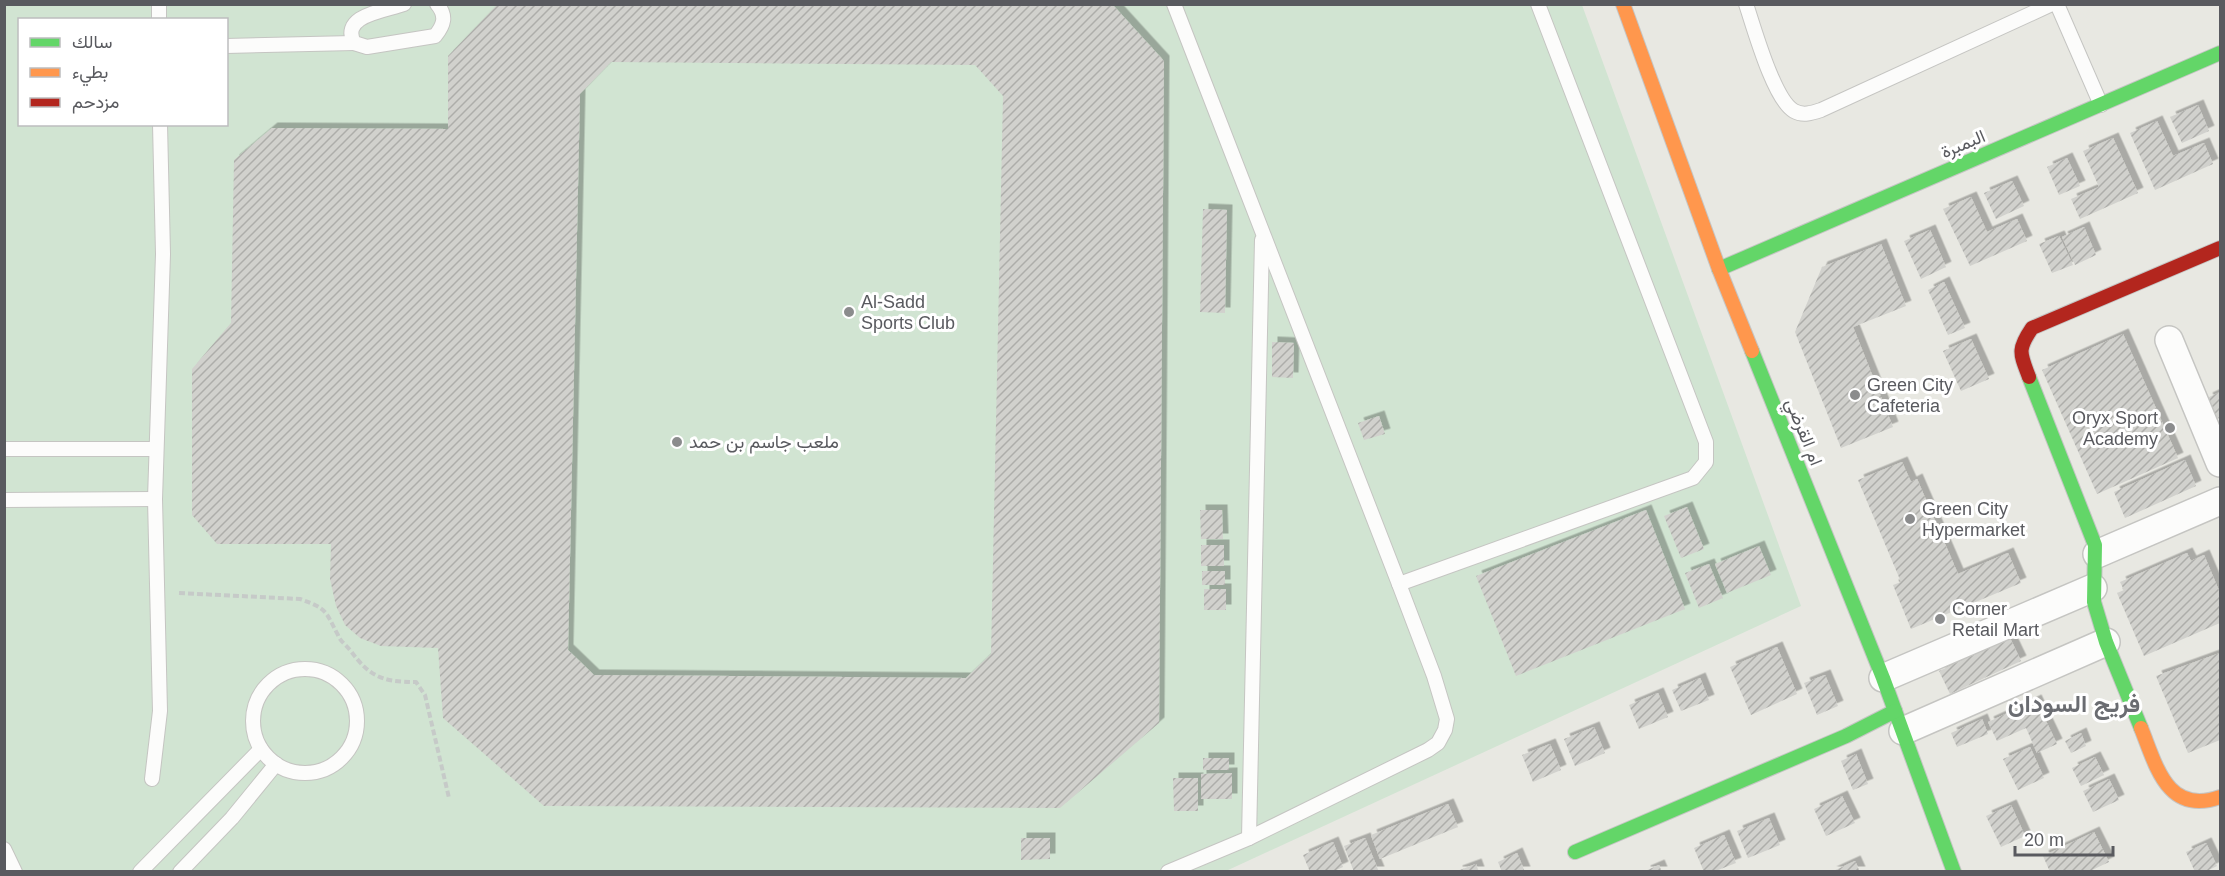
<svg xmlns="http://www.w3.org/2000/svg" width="2225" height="876" font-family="Helvetica,Vazirmatn,sans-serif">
	<defs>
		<pattern id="building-hatch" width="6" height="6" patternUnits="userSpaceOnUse" patternTransform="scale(1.5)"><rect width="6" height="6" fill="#d1d1cd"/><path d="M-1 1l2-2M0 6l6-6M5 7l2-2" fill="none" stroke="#adadaa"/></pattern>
		<filter id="shadow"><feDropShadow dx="5.5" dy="-5.5" stdDeviation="0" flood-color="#0004"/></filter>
	</defs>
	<rect width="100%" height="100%" fill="#e8e8e2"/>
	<!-- pitch -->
	<path fill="#d1e4d2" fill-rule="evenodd" d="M5 5H1582L1801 606 1226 871H5ZM20 20H226V124H20Z"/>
	<!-- building -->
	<g fill="url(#building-hatch)" fill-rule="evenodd" filter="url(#shadow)">
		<path d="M498 4H1112L1164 61 1159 723 1060 808 544 806 443 718 438 648 381 646 360 638 345 625 336 606 330 579 331 544H217L192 515V369L231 323 234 160 272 128 448 129V56ZM611 62 975 65 1003 96 991 654 966 678 594 675 568 650 580 94Z"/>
		<polygon points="2198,105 2209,131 2182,143 2170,117"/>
		<polygon points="2157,121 2173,156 2204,143 2213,164 2155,190 2130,133"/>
		<polygon points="2113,138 2138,193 2080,219 2071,199 2099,187 2083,151"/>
		<polygon points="2067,158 2080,186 2059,195 2047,167"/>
		<polygon points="2012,181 2024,206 1996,219 1984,193"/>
		<polygon points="1971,197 1987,232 2017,219 2027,241 1970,266 1943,209"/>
		<polygon points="1203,209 1227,210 1225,313 1200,312"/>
		<polygon points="2084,227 2096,255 2075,265 2062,237"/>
		<polygon points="1930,230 1946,267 1921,279 1904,241"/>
		<polygon points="2059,236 2073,265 2052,273 2039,244"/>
		<polygon points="1881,244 1906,306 1853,327 1893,427 1841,448 1795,332 1822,267"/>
		<polygon points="1944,282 1965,328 1948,335 1928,290"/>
		<polygon points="2123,334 2178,458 2097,494 2042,370"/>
		<polygon points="1971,339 1989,379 1961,391 1943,351"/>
		<polygon points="1272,342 1294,343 1293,378 1272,377"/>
		<polygon points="2220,392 2220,418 2216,419 2207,398"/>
		<polygon points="1379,416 1385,434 1364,440 1358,423"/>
		<polygon points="2185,460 2196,486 2125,518 2114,492"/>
		<polygon points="1902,462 1911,482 1917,479 1958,574 2008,553 2021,583 1911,629 1893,585 1901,582 1858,480"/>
		<polygon points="1687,507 1704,549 1681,558 1664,516"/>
		<polygon points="1200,510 1222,510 1223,539 1201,539"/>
		<polygon points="1646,510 1685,609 1516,676 1476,576"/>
		<rect x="1201" y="545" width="23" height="21"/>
		<polygon points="1759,546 1771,575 1727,593 1715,564"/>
		<polygon points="2187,553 2191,561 2204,555 2220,593 2220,623 2144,656 2117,593 2124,590 2120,582"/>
		<polygon points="1709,564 1723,598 1699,608 1685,573"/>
		<rect x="1202" y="571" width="23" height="14"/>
		<rect x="1204" y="589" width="22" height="21"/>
		<polygon points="2010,638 2021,661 1950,694 1939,671"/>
		<polygon points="1777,647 1797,694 1751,715 1730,667"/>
		<polygon points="2220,653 2220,740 2188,753 2156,676"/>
		<polygon points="1825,675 1838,706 1817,715 1804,683"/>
		<polygon points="1700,678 1709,700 1681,711 1672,690"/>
		<polygon points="1658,693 1668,717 1639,729 1629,705"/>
		<polygon points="2036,700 2057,744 2037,753 2026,728 1997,741 1988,722"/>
		<polygon points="1982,719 1988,734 1957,747 1951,733"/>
		<polygon points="1594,727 1605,753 1575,766 1564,739"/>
		<polygon points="2081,733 2086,746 2071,753 2065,741"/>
		<polygon points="1550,744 1561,770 1533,782 1522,755"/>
		<polygon points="2030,747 2044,778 2018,790 2003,759"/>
		<polygon points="1856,754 1868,784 1853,790 1841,761"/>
		<polygon points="2095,757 2104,775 2081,786 2072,768"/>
		<rect x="1203" y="758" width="26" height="12"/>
		<polygon points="1232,773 1232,799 1201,799 1201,774"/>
		<polygon points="1173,778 1198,778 1198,811 1174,811"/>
		<polygon points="2109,779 2119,800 2093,812 2083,791"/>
		<polygon points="1842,796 1855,823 1826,836 1814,809"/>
		<polygon points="1448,804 1458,827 1380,859 1371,835"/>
		<polygon points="2011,805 2025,836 2001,847 1986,816"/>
		<polygon points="1769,818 1780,845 1748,858 1737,831"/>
		<polygon points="2094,832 2109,862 2088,872 2050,872 2043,856"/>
		<polygon points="1724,835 1736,863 1713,872 1704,872 1694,848"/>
		<polygon points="1021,838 1050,838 1050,859 1021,860"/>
		<polygon points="1365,838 1379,872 1354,872 1344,846"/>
		<polygon points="1333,842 1343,867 1332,872 1310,872 1303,855"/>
		<polygon points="2206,843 2217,866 2205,872 2195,872 2186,852"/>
		<polygon points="1517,853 1525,872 1502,872 1498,862"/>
		<polygon points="1855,861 1860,872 1831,872"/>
		<polygon points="1476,864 1479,872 1457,872 1457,871"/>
		<polygon points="1659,865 1662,872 1645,872 1645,871"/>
	</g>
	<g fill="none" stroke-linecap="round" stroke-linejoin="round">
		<!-- lane casing -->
		<g stroke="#c5c5c2" stroke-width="16">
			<g id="lane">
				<polyline points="159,4 159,20"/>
				<path d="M404 4C385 11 340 15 354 43L367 47 435 36C444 25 447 16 437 4"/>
				<path d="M1746 4C1754 28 1774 100 1794 111 1803 116 1812 113 1821 110L2052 4"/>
				<polyline points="2057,4 2101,105"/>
				<polyline points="226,46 354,43"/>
				<polyline points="4,449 156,449"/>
				<polyline points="4,500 155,499"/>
				<polyline points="1399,584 1693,478 1706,462 1706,442 1538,4"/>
				<circle cx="305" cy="721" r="52"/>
				<polyline points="152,779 160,711 155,499 163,254 160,124"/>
				<polyline points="1249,838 1262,240"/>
				<polyline points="4,849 15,872"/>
				<polyline points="140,872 261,749"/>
				<polyline points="180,872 232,818 276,764"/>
				<polyline points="1168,872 1249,838 1428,750 1438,743 1445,730 1447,719 1434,676 1399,584 1174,4"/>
			</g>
		</g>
		<!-- street casing -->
		<g stroke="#c5c5c2" stroke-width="30">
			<g id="street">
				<polyline points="2169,340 2220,463"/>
				<polyline points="2097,554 2220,501"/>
				<polyline points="1883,678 2093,588"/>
				<polyline points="1903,731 2106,642"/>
			</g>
		</g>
		<!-- fast casing -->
		<g stroke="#c5c5c4" stroke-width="16">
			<g id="fast">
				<polyline points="1719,269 2220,53"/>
				<polyline points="1752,351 1883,678 1954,872"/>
				<polyline points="2029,377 2095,545 2094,602 2106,642 2141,728"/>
				<polyline points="1575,852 1846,736 1895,711"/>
			</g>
		</g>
		<!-- slow casing -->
		<g stroke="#c5c5c4" stroke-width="16">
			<g id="slow">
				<polyline points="1623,4 1719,269 1752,351"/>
				<path d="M2141 728C2156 765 2167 816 2220 797"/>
			</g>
		</g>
		<!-- jam casing -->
		<g stroke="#c5c5c4" stroke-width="16">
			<path id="jam" d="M2029 377C2020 353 2017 350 2032 328L2220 248"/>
		</g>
		<!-- path -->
		<path stroke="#c6cac8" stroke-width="4" stroke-dasharray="6 3" stroke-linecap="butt" d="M179 593 300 599C328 609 325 611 338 635 340 641 346 645 350 650 370 677 382 682 416 682L425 695 449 798"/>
		<!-- lane -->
		<use href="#lane" stroke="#fcfcfb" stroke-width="14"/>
		<!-- street -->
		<use href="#street" stroke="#fcfcfb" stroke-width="27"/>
		<!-- fast -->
		<use href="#fast" stroke="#63d668" stroke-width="14"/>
		<!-- slow -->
		<use href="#slow" stroke="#ff974d" stroke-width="14"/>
		<!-- jam -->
		<use href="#jam" stroke="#b3261e" stroke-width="14"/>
	</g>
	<!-- markers -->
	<g fill="#8b8c8d" stroke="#fff" stroke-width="2">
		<circle cx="849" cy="312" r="6"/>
		<circle cx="1855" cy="395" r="6"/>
		<circle cx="2170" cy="428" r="6"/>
		<circle cx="677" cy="442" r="6"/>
		<circle cx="1910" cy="519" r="6"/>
		<circle cx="1940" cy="619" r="6"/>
	</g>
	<g text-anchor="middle" stroke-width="6" stroke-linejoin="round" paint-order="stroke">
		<!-- street labels -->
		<g font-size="18" fill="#595a5f" stroke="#fff">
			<text transform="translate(1963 144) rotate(-23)" y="6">البمبرة</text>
			<text transform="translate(1804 432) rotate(68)" y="6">ام القرضي</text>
		</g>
		<!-- poi labels -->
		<g font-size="18" fill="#595a5f" stroke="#fff" text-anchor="start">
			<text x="861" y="308">Al-Sadd<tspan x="861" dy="21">Sports Club</tspan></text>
			<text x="1867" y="391">Green City<tspan x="1867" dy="21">Cafeteria</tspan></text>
			<text x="2158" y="424" text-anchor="end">Oryx Sport<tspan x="2158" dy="21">Academy</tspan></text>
			<text x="689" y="448">ملعب جاسم بن حمد</text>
			<text x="1922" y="515">Green City<tspan x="1922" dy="21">Hypermarket</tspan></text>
			<text x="1952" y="615">Corner<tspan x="1952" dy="21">Retail Mart</tspan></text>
		</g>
		<!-- district labels -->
		<g font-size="24" font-weight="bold" fill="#6a6c71" stroke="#fff">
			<text x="2074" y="712">فريج السودان</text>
		</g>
	</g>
	<!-- border -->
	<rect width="2225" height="876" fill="none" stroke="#595a5f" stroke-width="12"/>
	<!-- legend -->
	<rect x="18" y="18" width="210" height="108" fill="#ffffff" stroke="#bdbdbf" stroke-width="1.5"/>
	<rect x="30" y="38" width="30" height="9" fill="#63d668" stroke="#bdbdbf" stroke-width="1.5"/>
	<text x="72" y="48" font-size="18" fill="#595a5f">سالك</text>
	<rect x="30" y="68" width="30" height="9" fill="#ff974d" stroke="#bdbdbf" stroke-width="1.5"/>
	<text x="72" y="78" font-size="18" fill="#595a5f">بطيء</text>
	<rect x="30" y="98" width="30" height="9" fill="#b3261e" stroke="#bdbdbf" stroke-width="1.5"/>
	<text x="72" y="108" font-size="18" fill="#595a5f">مزدحم</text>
	<!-- scale -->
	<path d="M2015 846v9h98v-9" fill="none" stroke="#595a5f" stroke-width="3"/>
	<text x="2024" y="846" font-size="18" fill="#595a5f" stroke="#ffffff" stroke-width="4.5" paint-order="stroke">20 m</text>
</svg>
